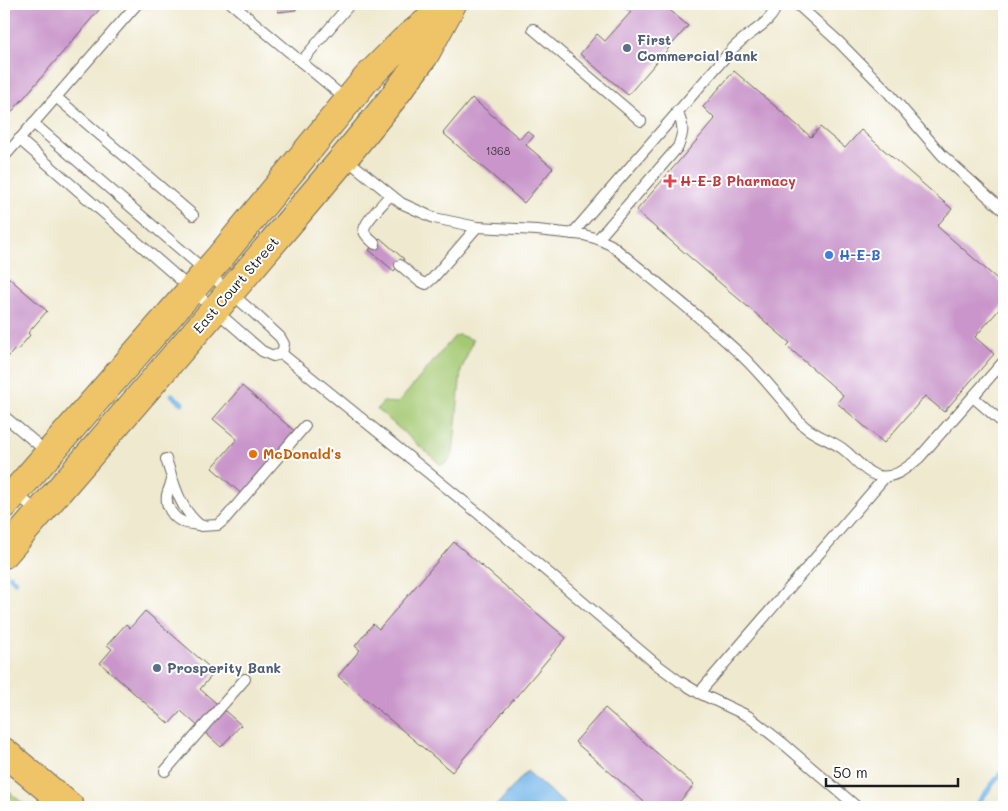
<svg xmlns="http://www.w3.org/2000/svg" width="1008" height="811" font-family="Mali,sans-serif">
	<rect width="100%" height="100%" fill="#fff"/>
	<filter id="ink" filterUnits="userSpaceOnUse"><feTurbulence type="fractalNoise" baseFrequency=".02" numOctaves="2"/><feDisplacementMap in="SourceGraphic" scale="10" xChannelSelector="R" yChannelSelector="G"/><feConvolveMatrix kernelMatrix="1 2 1 2 8 2 1 2 1" color-interpolation-filters="sRGB"/></filter>
	<filter id="wash" filterUnits="userSpaceOnUse"><feTurbulence type="fractalNoise" baseFrequency=".0096" numOctaves="4" result="noise"/><feDisplacementMap in="SourceGraphic" scale="20" xChannelSelector="R" yChannelSelector="G"/><feGaussianBlur stdDeviation="1.12" result="paint"/><feColorMatrix in="noise" values="0 0 0 0 0 0 0 0 0 0 0 0 0 0 0 0 0 1.4 0 .05"/><feComposite in="paint" operator="in"/></filter>
	<g filter="url(#wash)">
		<rect width="100%" height="100%" fill="#efe9cf"/>
		<!-- green -->
		<g fill="#a5c973" stroke="#607248">
			<polygon points="459,335 473,340 461,371 453,455 446,463 441,465 377,409 383,402 398,403 454,337"/>
			<polygon points="4,787 6,789 27,807 4,807"/>
		</g>
		<!-- water -->
		<polygon fill="#74b6e9" stroke="#486982" points="527,771 568,807 495,807"/>
		<g fill="none" stroke-linecap="round" stroke-linejoin="round">
			<!-- stream -->
			<g stroke="#74b6e9" stroke-width="5">
				<polyline points="172,395 182,403"/>
				<polyline points="10,576 15,581"/>
				<polyline points="975,807 1004,769"/>
			</g>
		</g>
		<g id="blocks">
			<!-- building -->
			<g fill="#c995ca">
				<polygon points="4,4 104,4 4,121"/>
				<polygon points="274,4 297,4 296,6 296,10 278,12 278,7"/>
				<polygon points="621,4 663,4 688,26 628,95 580,54 597,34 605,41 631,12"/>
				<polygon points="734,71 811,137 820,127 845,148 861,130 952,209 937,226 1004,285 1004,304 975,337 994,354 944,412 925,396 884,443 837,403 843,395 787,346 790,343 636,211 715,119 703,107"/>
				<polygon points="472,98 520,139 527,131 534,136 526,145 553,168 524,203 443,133"/>
				<polygon points="380,238 404,259 394,271 369,250"/>
				<polygon points="9,278 47,311 28,333 30,335 17,351 15,349 4,362 4,284"/>
				<polygon points="242,386 298,434 244,496 212,468 237,439 213,419"/>
				<polygon points="454,542 566,638 452,772 338,676 360,650 355,646 373,624 379,629"/>
				<polygon points="145,611 215,672 200,689 241,725 221,747 181,711 169,724 100,663 112,649 107,645 126,624 130,628"/>
				<polygon points="605,708 694,785 675,807 650,807 575,742"/>
			</g>
		</g>
	</g>
	<g filter="url(#ink)">
		<use href="#blocks" fill-opacity="0" stroke="#66645b" stroke-width="1"/>
		<g fill="none" stroke-linecap="round" stroke-linejoin="round">
			<!-- lane casing -->
			<g stroke="#66645b" stroke-width="12">
				<g id="lane">
					<polyline points="232,4 348,101"/>
					<polyline points="797,4 839,42 888,92 942,155 1004,211"/>
					<polyline points="533,29 641,121"/>
					<polyline points="301,62 350,4"/>
					<polyline points="56,97 193,215"/>
					<polyline points="33,123 186,254 255,314 280,337 284,344 282,354"/>
					<polyline points="19,139 262,351 273,356 282,354"/>
					<polyline points="4,157 137,4"/>
					<path d="M345 158 401 203 434 218 477 227 537 230 584 235 598 239 611 245C655 281 700 316 741 355 758 371 772 388 787 406 792 412 797 420 804 426 815 436 831 440 843 449 854 457 862 470 875 475 892 481 907 468 919 458L1004 361"/>
					<path d="M572 234 727 55C731 50 736 45 741 41 754 30 773 21 777 4"/>
					<path d="M598 239 678 147C684 131 684 127 677 111"/>
					<path d="M375 244C371 240 365 236 364 231 363 223 385 202 390 195"/>
					<polyline points="400,265 419,281 426,284 433,278 477,227"/>
					<polyline points="282,354 479,514 656,664 679,681 699,693 748,716 785,745 857,807"/>
					<polyline points="973,397 1004,424"/>
					<polyline points="4,416 48,453"/>
					<path d="M166 459C174 484 180 510 201 526L218 525 224 520 305 426"/>
					<path d="M172 480C171 485 168 490 167 495 165 506 173 518 183 522 188 524 194 524 199 525"/>
					<polyline points="4,483 38,512"/>
					<polyline points="699,693 885,477"/>
					<polyline points="165,771 245,679"/>
				</g>
			</g>
			<!-- primary casing -->
			<g stroke="#66645b" stroke-width="30">
				<g id="primary">
					<polyline points="4,505 220,257 367,78 404,41 444,8"/>
					<polyline points="4,554 244,276 344,158 392,99 424,56 452,4"/>
					<polyline points="4,752 70,807"/>
				</g>
			</g>
			<!-- lane -->
			<use href="#lane" stroke="#fff" stroke-width="10"/>
			<!-- primary -->
			<use href="#primary" stroke="#efc469" stroke-width="28"/>
		</g>
	</g>
	<!-- markers -->
	<g fill="#5c6f8a" stroke="#fff" stroke-width="2">
		<circle cx="627" cy="48" r="5"/>
		<circle cx="157" cy="668" r="5"/>
	</g>
	<path fill="#e0444e" stroke="#fff" stroke-width="2" d="M667.5 173.5h5v5h5v5h-5v5h-5v-5h-5v-5h5z"/>
	<circle fill="#3f7fe0" stroke="#fff" stroke-width="2" cx="829" cy="255" r="5"/>
	<circle fill="#e8710a" stroke="#fff" stroke-width="2" cx="253" cy="454" r="5"/>
	<g text-anchor="middle" stroke-width="4" stroke-linejoin="round" paint-order="stroke">
		<!-- number labels -->
		<g font-size="11" fill="#473a48">
			<text x="498" y="155">1368</text>
		</g>
		<!-- service labels -->
		<g font-size="14" font-weight="bold" fill="#4e5e75" stroke="#fff" text-anchor="start">
			<text x="637" y="45">First<tspan x="637" dy="16">Commercial Bank</tspan></text>
			<text x="167" y="673">Prosperity Bank</text>
		</g>
		<!-- health labels -->
		<g font-size="14" font-weight="bold" fill="#be3a42" stroke="#fff" text-anchor="start">
			<text x="680" y="186">H-E-B Pharmacy</text>
		</g>
		<!-- shop labels -->
		<g font-size="14" font-weight="bold" fill="#366cbe" stroke="#fff" text-anchor="start">
			<text x="839" y="260">H-E-B</text>
		</g>
		<!-- street labels -->
		<g font-size="14" fill="#1c1c1c" stroke="#fff">
			<text transform="translate(236 285) rotate(-49)" y="5">East Court Street</text>
		</g>
		<!-- food labels -->
		<g font-size="14" font-weight="bold" fill="#c56008" stroke="#fff" text-anchor="start">
			<text x="263" y="459">McDonald's</text>
		</g>
	</g>
	<!-- margin -->
	<rect width="1008" height="811" fill="none" stroke="#fff" stroke-width="20"/>
	<!-- scale -->
	<path d="M826 778v8h132v-8" fill="none" stroke="#1c1c1c" stroke-width="2.5"/>
	<text x="833" y="778" font-size="15" fill="#1c1c1c" stroke="#ffffff" stroke-width="4" paint-order="stroke">50 m</text>
</svg>
